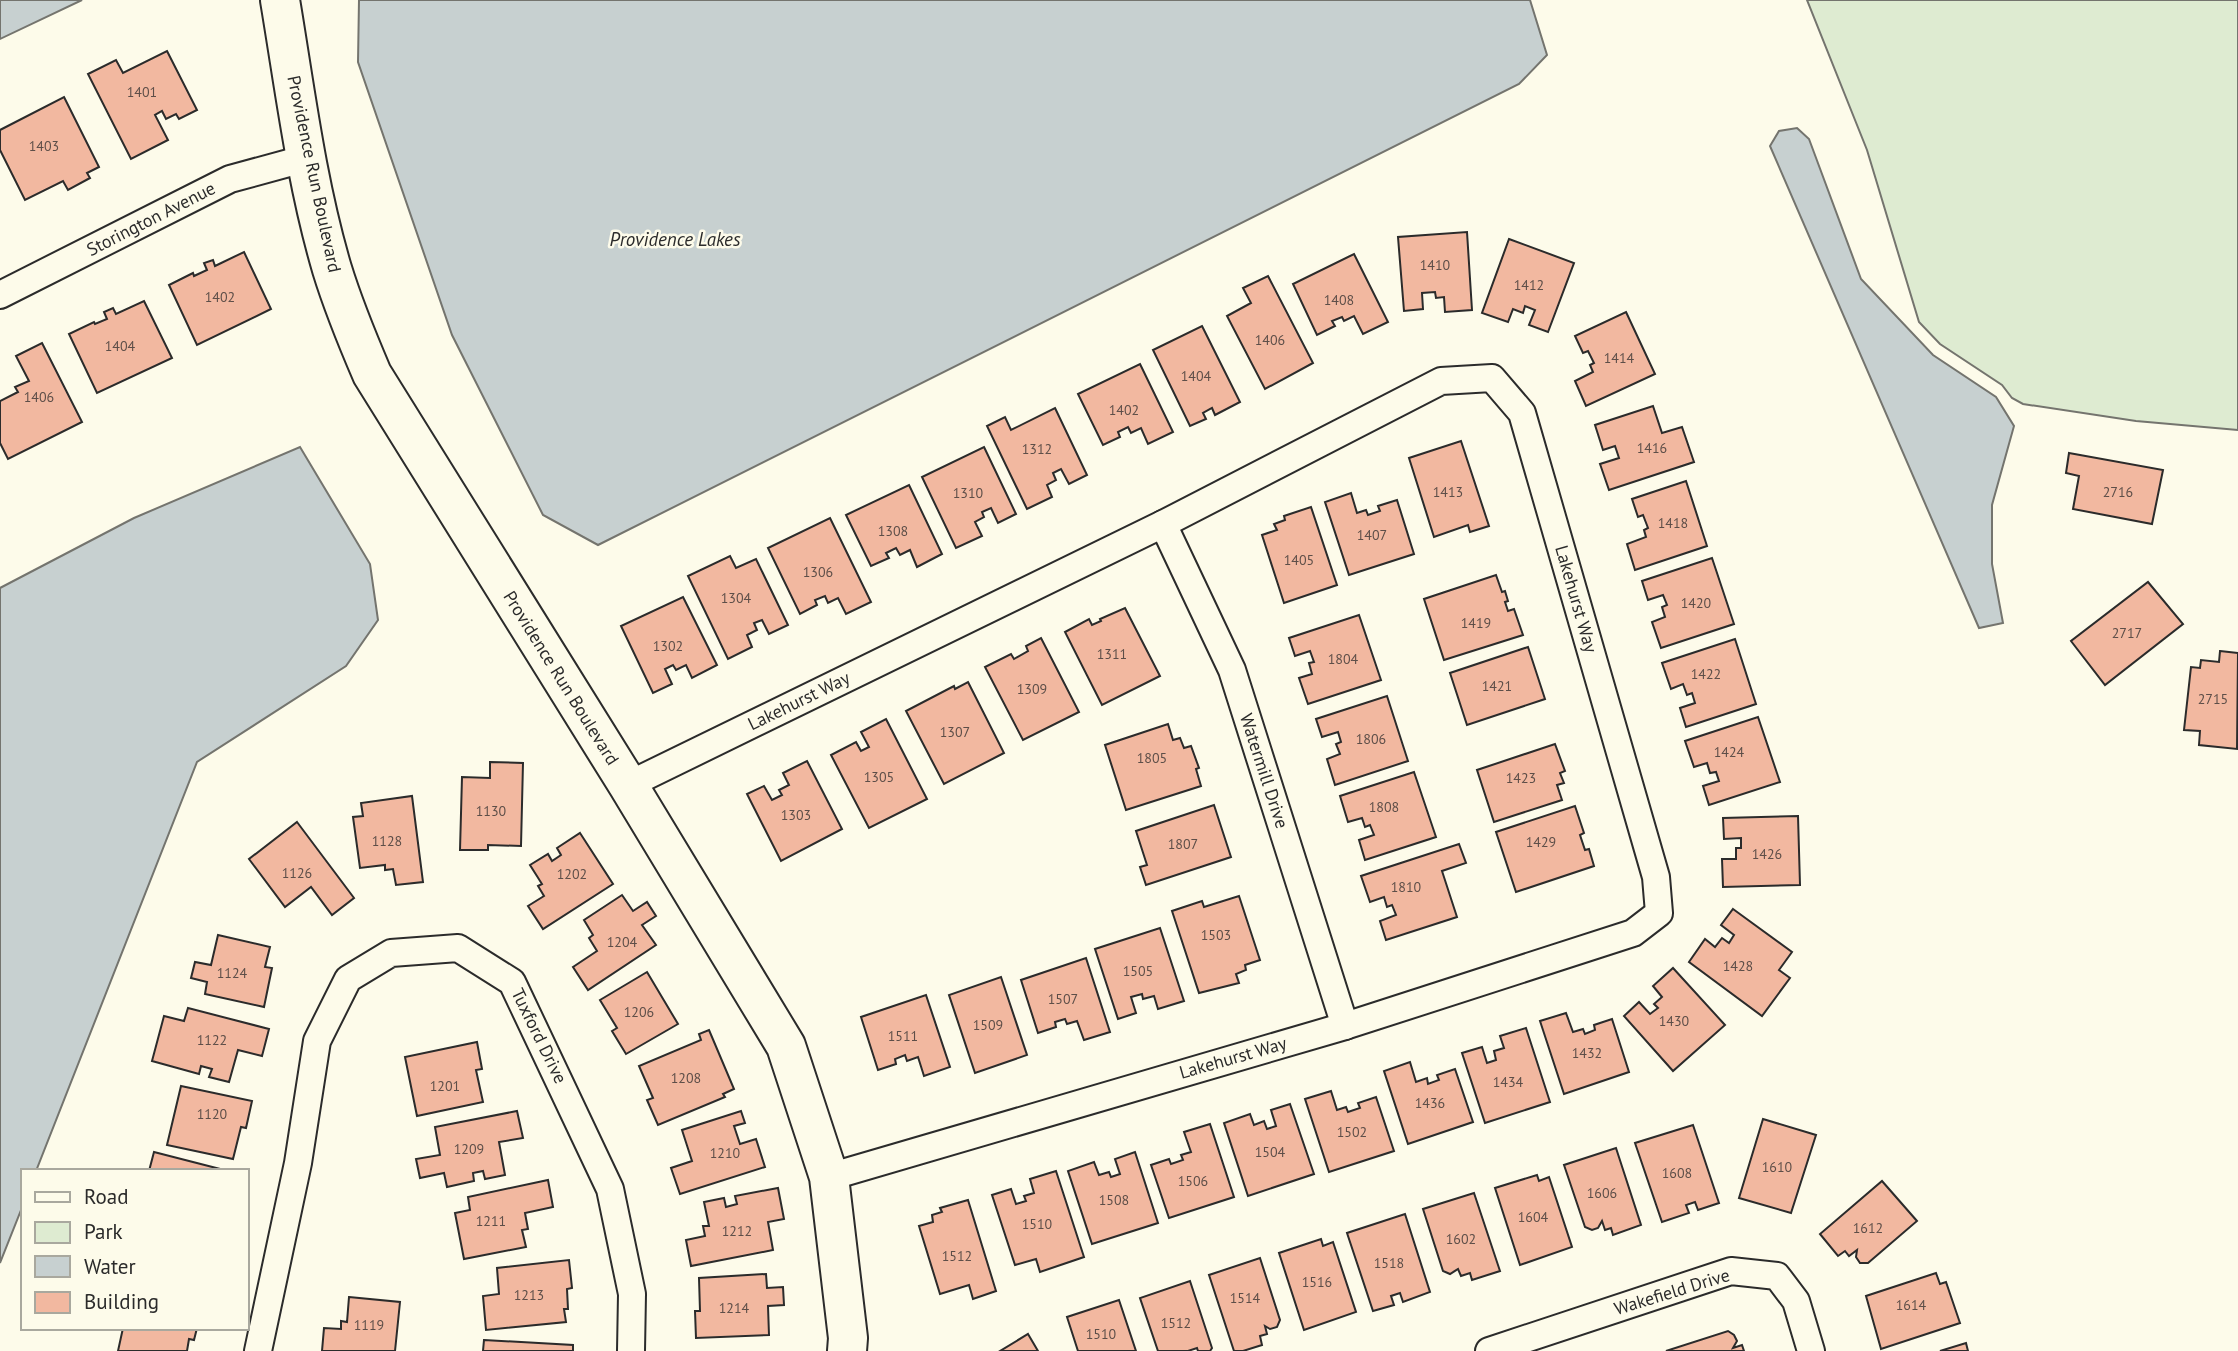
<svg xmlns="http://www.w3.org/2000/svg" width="2238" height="1351" font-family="'PT Sans',sans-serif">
	<rect width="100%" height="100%" fill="#fdfbea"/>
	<!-- green -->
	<polygon fill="#deebd1" stroke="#74746e" stroke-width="2" points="1807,0 2238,0 2238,430 2136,421 2023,404 2012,398 2002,385 1940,344 1919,322 1867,150"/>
	<!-- water -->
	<g fill="#c7d0d0" stroke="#74746e" stroke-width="2">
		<polygon points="0,0 82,0 0,39"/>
		<polygon points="359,0 1530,0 1547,55 1519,84 598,545 543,515 452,335 358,62"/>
		<polygon points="1797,128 1809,139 1861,279 1933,355 1996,397 2014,426 1992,505 1992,564 2003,623 1979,628 1770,146 1779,131"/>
		<polygon points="300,447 370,564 378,620 346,666 197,762 36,1171 23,1171 23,1205 0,1263 0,588 134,518"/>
	</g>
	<!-- building -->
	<g fill="#f2b8a0" stroke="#2b2b2b" stroke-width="2">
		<polygon points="167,51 197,110 179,119 176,114 166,119 162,111 155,115 168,140 131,159 88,74 116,60 123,73"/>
		<polygon points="64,97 99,167 87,173 90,178 68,190 63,181 25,200 0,150 0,130"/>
		<polygon points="1467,232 1472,310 1445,312 1444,297 1436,298 1435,292 1422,293 1423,309 1404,311 1398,237"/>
		<polygon points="1509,239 1574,263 1548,332 1529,325 1535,310 1525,306 1523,313 1513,309 1508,322 1482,313"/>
		<polygon points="244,252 271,309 197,345 169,285 193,273 194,276 207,270 204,263 213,260 215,266"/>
		<polygon points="1354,254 1388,322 1363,334 1354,316 1344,321 1342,317 1332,321 1335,326 1317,335 1293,284"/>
		<polygon points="1268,276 1313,363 1265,389 1227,316 1251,303 1243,288"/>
		<polygon points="144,301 172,358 97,393 69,334 94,322 95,324 107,319 104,312 113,308 116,314"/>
		<polygon points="1626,312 1655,374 1586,406 1575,381 1593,372 1590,365 1594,363 1588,351 1583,353 1575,336"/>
		<polygon points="1202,326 1240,402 1215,415 1212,408 1203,413 1206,419 1190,426 1153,350"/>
		<polygon points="42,343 82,422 8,459 0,443 0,401 18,392 15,387 29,381 16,356"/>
		<polygon points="1140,364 1173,432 1148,444 1141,428 1131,433 1128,427 1118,432 1120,437 1103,445 1078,394"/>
		<polygon points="1653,406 1662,433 1682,427 1694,462 1609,490 1600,464 1619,458 1615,446 1603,450 1595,425"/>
		<polygon points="1055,408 1087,475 1069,484 1061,469 1053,473 1056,480 1047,485 1052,497 1027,509 987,426 1005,417 1011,430"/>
		<polygon points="1461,441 1489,526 1470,532 1468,525 1434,537 1409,458"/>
		<polygon points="984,447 1016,514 998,523 991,508 982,512 984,517 975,522 982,536 956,548 922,477"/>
		<polygon points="2069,453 2163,470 2152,524 2073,509 2079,476 2066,473"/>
		<polygon points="1686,481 1707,546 1635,570 1627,544 1646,537 1644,530 1648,528 1643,515 1638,517 1632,499"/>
		<polygon points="909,485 942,554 917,567 910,550 900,555 896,548 886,553 889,558 871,566 846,515"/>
		<polygon points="1351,493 1357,513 1366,510 1368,515 1380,511 1378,506 1397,500 1414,554 1349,575 1325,502"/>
		<polygon points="1311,507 1337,585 1284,603 1262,535 1277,530 1274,524 1285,520 1284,516"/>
		<polygon points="830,518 871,602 846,614 838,598 828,603 825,596 815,600 817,605 800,614 768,548"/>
		<polygon points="730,556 736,568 756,559 788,625 769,634 762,620 754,623 757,630 747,635 752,647 728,659 688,576"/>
		<polygon points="1712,558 1734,624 1661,648 1652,622 1665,617 1662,607 1667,605 1663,595 1648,600 1642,581"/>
		<polygon points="1496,575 1502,592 1505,591 1508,601 1505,602 1508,611 1514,609 1523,635 1444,660 1424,599"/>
		<polygon points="2148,582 2183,624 2105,685 2071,641"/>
		<polygon points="683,597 717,665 692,678 686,665 676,670 673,665 665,669 672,684 653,693 621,626"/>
		<polygon points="1125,608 1160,676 1102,705 1065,632 1089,619 1092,625 1101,621 1100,619"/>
		<polygon points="1359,615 1381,680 1308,704 1299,678 1312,674 1309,663 1314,662 1310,651 1295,656 1289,638"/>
		<polygon points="1041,638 1079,712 1023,740 985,667 1011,654 1014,659 1028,651 1026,646"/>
		<polygon points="1735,639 1756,704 1686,727 1680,708 1695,703 1692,693 1687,695 1683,684 1671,689 1662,663"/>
		<polygon points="1528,647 1545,699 1467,725 1450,673"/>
		<polygon points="2220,651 2238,653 2237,749 2199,745 2200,731 2184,730 2191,667 2200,668 2201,660 2219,662"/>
		<polygon points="968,682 1004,753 944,784 906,711 954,686 955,689"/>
		<polygon points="1387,696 1408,761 1335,785 1327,759 1340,754 1336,744 1341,742 1338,732 1322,737 1316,719"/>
		<polygon points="1758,717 1780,782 1709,805 1703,786 1719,781 1716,772 1710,773 1707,763 1694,767 1685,741"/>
		<polygon points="886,719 927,799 869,828 831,755 856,742 861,751 869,747 861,732"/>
		<polygon points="1168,724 1173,740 1180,738 1184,748 1191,746 1199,768 1196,769 1201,786 1126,810 1105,745"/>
		<polygon points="1555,744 1565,771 1560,773 1564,783 1557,785 1562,800 1494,822 1477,770"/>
		<polygon points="807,761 842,829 781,861 747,794 764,786 772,800 782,795 779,790 789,785 783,773"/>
		<polygon points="490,762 523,763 521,846 488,845 488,850 460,850 462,777 490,778"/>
		<polygon points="1414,772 1436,837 1365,860 1359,840 1374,835 1370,825 1365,827 1362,818 1348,822 1340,796"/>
		<polygon points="412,796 423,882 396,885 393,869 385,870 385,865 360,868 353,817 363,816 361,803"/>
		<polygon points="1214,805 1231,857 1146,885 1140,867 1147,865 1136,831"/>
		<polygon points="1575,806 1584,833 1580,835 1585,850 1589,849 1594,866 1516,892 1496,832"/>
		<polygon points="1798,816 1800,885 1723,887 1722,859 1736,859 1736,848 1741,848 1741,838 1724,839 1723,818"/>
		<polygon points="297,822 354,898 332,915 311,887 285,907 249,859"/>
		<polygon points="580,833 613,884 543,929 528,906 544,896 538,886 542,884 530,865 548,854 552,861 561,855 557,848"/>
		<polygon points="1459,844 1466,863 1442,871 1457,917 1386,940 1380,921 1396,915 1392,905 1387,907 1384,897 1370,902 1361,876"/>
		<polygon points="622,895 633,911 647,902 656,916 642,925 656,945 588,990 573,967 597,951 589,938 593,935 584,920"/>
		<polygon points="1239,896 1260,960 1245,965 1246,970 1236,974 1239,983 1199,993 1172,911 1202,901 1204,907"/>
		<polygon points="1733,909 1792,952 1779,970 1790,978 1762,1016 1689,962 1705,939 1715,947 1722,938 1729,943 1734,935 1721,925"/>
		<polygon points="1160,928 1184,1001 1158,1009 1154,996 1143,999 1142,994 1131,997 1136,1013 1118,1019 1095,949"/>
		<polygon points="218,935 270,947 265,967 272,968 264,1007 205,994 207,982 191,978 195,962 211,965"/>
		<polygon points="1086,958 1110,1032 1084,1040 1077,1021 1067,1024 1065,1019 1055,1022 1056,1027 1038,1033 1021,980"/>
		<polygon points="1673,968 1725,1025 1673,1071 1624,1016 1639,1002 1650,1014 1658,1008 1654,1004 1662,997 1653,986"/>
		<polygon points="647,972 678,1024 626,1054 612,1031 617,1028 600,1000"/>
		<polygon points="1001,977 1027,1055 975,1073 949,995"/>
		<polygon points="926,995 950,1067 924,1076 918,1057 907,1061 905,1055 895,1059 896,1064 878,1070 861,1017"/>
		<polygon points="188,1008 269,1029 262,1056 238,1050 229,1082 209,1077 212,1069 201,1066 199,1074 152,1061 164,1016 184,1021"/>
		<polygon points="1566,1013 1573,1032 1583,1029 1585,1034 1595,1030 1594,1025 1612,1019 1629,1072 1564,1094 1540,1021"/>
		<polygon points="1526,1028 1550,1102 1485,1123 1462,1053 1482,1047 1487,1063 1496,1060 1494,1051 1504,1048 1500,1036"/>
		<polygon points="709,1030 734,1089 723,1094 725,1097 658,1125 647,1100 653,1098 639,1066 701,1040 699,1034"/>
		<polygon points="477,1042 482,1069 476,1070 483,1102 417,1116 405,1057"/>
		<polygon points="1410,1062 1416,1082 1427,1078 1428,1084 1439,1080 1437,1075 1455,1069 1473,1122 1408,1144 1384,1071"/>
		<polygon points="181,1086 252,1101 246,1128 241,1127 233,1159 167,1145"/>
		<polygon points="1331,1091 1337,1110 1346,1107 1348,1112 1360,1108 1358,1103 1376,1097 1394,1151 1329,1172 1305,1099"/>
		<polygon points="1290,1104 1314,1174 1248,1196 1224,1123 1250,1114 1254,1125 1264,1121 1267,1129 1276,1126 1271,1110"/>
		<polygon points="517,1111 523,1138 499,1142 505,1175 485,1179 483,1171 473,1173 474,1181 447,1187 444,1173 420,1178 416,1159 440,1155 435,1127"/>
		<polygon points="741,1111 745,1123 734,1126 740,1144 756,1139 765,1167 680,1194 671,1168 692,1161 682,1130"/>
		<polygon points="1763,1119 1816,1135 1791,1213 1739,1198"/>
		<polygon points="1210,1124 1234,1197 1169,1218 1151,1165 1169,1159 1171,1164 1183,1160 1181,1155 1191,1152 1184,1132"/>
		<polygon points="1693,1125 1719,1203 1698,1210 1695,1202 1686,1205 1689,1213 1662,1222 1635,1143"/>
		<polygon points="1616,1148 1641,1225 1613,1235 1611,1228 1605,1230 1602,1221 1598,1228 1592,1230 1585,1227 1564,1165"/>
		<polygon points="154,1152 228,1171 149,1171"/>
		<polygon points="1135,1152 1158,1223 1092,1244 1068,1171 1094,1162 1099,1175 1109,1172 1111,1177 1120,1174 1115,1159"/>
		<polygon points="1056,1171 1084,1257 1040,1272 1036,1259 1015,1265 992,1195 1011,1189 1016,1204 1026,1201 1024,1196 1034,1193 1030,1179"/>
		<polygon points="1537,1175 1539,1181 1549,1177 1572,1247 1520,1265 1495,1188"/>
		<polygon points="548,1180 553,1207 525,1213 528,1229 522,1230 526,1247 464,1259 455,1213 470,1210 468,1197"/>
		<polygon points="1882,1181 1917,1221 1868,1263 1860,1263 1856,1257 1857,1250 1849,1256 1845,1251 1838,1256 1820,1234"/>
		<polygon points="778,1188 784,1219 768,1222 773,1250 691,1266 686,1240 705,1236 703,1226 709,1226 704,1202 724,1198 726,1207 737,1204 735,1196"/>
		<polygon points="1474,1193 1500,1271 1472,1280 1470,1273 1461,1276 1458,1269 1450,1274 1443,1271 1423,1209"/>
		<polygon points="968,1200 996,1291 973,1299 969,1285 940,1294 919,1226 933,1222 932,1215 942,1212 940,1208"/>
		<polygon points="1405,1214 1430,1292 1403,1302 1400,1293 1391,1296 1394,1305 1373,1311 1347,1233"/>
		<polygon points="1321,1239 1323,1246 1333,1242 1356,1312 1304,1330 1279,1253"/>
		<polygon points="1260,1258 1280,1320 1277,1327 1270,1329 1265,1326 1267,1334 1260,1336 1262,1345 1243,1351 1234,1351 1209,1275"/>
		<polygon points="569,1260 572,1288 567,1289 568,1309 564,1309 566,1322 486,1330 483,1296 499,1294 497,1268"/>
		<polygon points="1936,1273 1940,1284 1946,1282 1960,1323 1881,1349 1866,1296"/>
		<polygon points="766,1274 767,1288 783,1287 784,1305 768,1306 769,1335 696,1338 695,1311 700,1311 699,1278"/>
		<polygon points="1190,1281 1212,1348 1210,1351 1198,1351 1197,1348 1188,1351 1158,1351 1140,1298"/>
		<polygon points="349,1297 400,1302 395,1351 322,1351 324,1328 341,1329 341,1321 347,1322"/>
		<polygon points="1119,1300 1136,1351 1078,1351 1067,1317"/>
		<polygon points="123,1328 197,1328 194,1340 189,1339 187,1351 118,1351"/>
		<polygon points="1728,1331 1734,1335 1737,1341 1733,1348 1742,1345 1744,1351 1666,1351"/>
		<polygon points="1028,1334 1038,1351 1000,1351"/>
		<polygon points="484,1340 573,1345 573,1351 483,1351"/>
		<polygon points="1966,1343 1968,1351 1940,1351"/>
	</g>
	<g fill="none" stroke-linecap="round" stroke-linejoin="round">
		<!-- street casing -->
		<g stroke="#2b2b2b" stroke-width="30">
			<g id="street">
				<polyline points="0,295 230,179 307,158"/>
				<polyline points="1163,524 1232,670 1345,1026"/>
				<polyline points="628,785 1163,524 1441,381 1492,378 1522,413 1656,877 1659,913 1633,933 1345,1026 829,1177"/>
				<polyline points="258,1351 298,1163 317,1041 348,979 391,953 458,948 512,982 610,1189 632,1294 631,1351"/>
				<polyline points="1489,1351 1731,1271 1777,1276 1796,1301 1811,1351"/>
			</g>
		</g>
		<!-- secondary casing -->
		<g stroke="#2b2b2b" stroke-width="42">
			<path id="secondary" d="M280 0C295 89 306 181 332 269 343 305 357 339 372 374L628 785 786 1046 829 1177 848 1338 847 1351"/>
		</g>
		<!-- street -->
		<use href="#street" stroke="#fdfbea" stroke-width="26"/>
		<!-- secondary -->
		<use href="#secondary" stroke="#fdfbea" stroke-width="38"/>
	</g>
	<g text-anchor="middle" stroke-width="5" stroke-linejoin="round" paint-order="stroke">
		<!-- number labels -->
		<g font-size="14" fill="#5d4e48">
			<text x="142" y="97">1401</text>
			<text x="44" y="151">1403</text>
			<text x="1435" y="270">1410</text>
			<text x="1529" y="290">1412</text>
			<text x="220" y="302">1402</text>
			<text x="1339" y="305">1408</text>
			<text x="1270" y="345">1406</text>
			<text x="120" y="351">1404</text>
			<text x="1619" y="363">1414</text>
			<text x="1196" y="381">1404</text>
			<text x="39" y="402">1406</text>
			<text x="1124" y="415">1402</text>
			<text x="1652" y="453">1416</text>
			<text x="1037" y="454">1312</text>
			<text x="1448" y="497">1413</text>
			<text x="2118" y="497">2716</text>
			<text x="968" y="498">1310</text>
			<text x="1673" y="528">1418</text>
			<text x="893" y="536">1308</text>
			<text x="1372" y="540">1407</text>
			<text x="1299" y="565">1405</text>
			<text x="818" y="577">1306</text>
			<text x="736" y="603">1304</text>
			<text x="1696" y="608">1420</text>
			<text x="1476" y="628">1419</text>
			<text x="2127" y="638">2717</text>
			<text x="668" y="651">1302</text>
			<text x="1112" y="659">1311</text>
			<text x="1343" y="664">1804</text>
			<text x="1706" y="679">1422</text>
			<text x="1497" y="691">1421</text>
			<text x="1032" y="694">1309</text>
			<text x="2213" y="704">2715</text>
			<text x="955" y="737">1307</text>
			<text x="1371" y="744">1806</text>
			<text x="1729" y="757">1424</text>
			<text x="1152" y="763">1805</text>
			<text x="879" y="782">1305</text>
			<text x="1521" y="783">1423</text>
			<text x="1384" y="812">1808</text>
			<text x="491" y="816">1130</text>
			<text x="796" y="820">1303</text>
			<text x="387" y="846">1128</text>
			<text x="1541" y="847">1429</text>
			<text x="1183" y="849">1807</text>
			<text x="1767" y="859">1426</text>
			<text x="297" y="878">1126</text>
			<text x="572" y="879">1202</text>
			<text x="1406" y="892">1810</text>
			<text x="1216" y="940">1503</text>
			<text x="622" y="947">1204</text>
			<text x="1738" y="971">1428</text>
			<text x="1138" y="976">1505</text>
			<text x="232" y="978">1124</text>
			<text x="1063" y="1004">1507</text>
			<text x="639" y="1017">1206</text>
			<text x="1674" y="1026">1430</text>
			<text x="988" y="1030">1509</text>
			<text x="903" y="1041">1511</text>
			<text x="212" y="1045">1122</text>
			<text x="1587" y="1058">1432</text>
			<text x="686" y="1083">1208</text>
			<text x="1508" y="1087">1434</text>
			<text x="445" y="1091">1201</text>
			<text x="1430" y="1108">1436</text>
			<text x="212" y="1119">1120</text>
			<text x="1352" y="1137">1502</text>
			<text x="469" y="1154">1209</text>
			<text x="1270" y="1157">1504</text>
			<text x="725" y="1158">1210</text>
			<text x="1777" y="1172">1610</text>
			<text x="1677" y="1178">1608</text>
			<text x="1193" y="1186">1506</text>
			<text x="1602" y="1198">1606</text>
			<text x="1114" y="1205">1508</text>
			<text x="1533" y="1222">1604</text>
			<text x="491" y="1226">1211</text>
			<text x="1037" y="1229">1510</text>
			<text x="1868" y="1233">1612</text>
			<text x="737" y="1236">1212</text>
			<text x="1461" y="1244">1602</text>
			<text x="957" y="1261">1512</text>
			<text x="1389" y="1268">1518</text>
			<text x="1317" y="1287">1516</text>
			<text x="529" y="1300">1213</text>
			<text x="1245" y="1303">1514</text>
			<text x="1911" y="1310">1614</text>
			<text x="734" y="1313">1214</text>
			<text x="1176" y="1328">1512</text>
			<text x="369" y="1330">1119</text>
			<text x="1101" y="1339">1510</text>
		</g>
		<!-- street labels -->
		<g font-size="18" fill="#2b2b2b" stroke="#fdfbea">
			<text transform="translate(314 174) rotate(78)" y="6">Providence Run Boulevard</text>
			<text transform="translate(151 219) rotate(-27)" y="6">Storington Avenue</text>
			<text transform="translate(1576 599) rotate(74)" y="6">Lakehurst Way</text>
			<text transform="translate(561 678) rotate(58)" y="6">Providence Run Boulevard</text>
			<text transform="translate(799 701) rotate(-26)" y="6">Lakehurst Way</text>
			<text transform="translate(1264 771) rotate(72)" y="6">Watermill Drive</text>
			<text transform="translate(539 1036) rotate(64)" y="6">Tuxford Drive</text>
			<text transform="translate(1233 1058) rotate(-16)" y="6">Lakehurst Way</text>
			<text transform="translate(1672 1292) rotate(-17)" y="6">Wakefield Drive</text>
		</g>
		<!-- water labels -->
		<g font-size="19" font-style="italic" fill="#2b2b2b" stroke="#fdfbea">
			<text x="675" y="246">Providence Lakes</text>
		</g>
	</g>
	<!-- legend -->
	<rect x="21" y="1169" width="228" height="161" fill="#fdfbea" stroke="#a9a89e" stroke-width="2"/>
	<rect x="35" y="1192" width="35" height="10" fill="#fdfbea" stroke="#a9a89e" stroke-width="2"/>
	<text x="84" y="1204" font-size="21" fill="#2b2b2b">Road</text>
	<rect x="35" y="1222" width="35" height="21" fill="#deebd1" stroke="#a9a89e" stroke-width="2"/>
	<text x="84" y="1239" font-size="21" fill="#2b2b2b">Park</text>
	<rect x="35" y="1256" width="35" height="21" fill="#c7d0d0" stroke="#a9a89e" stroke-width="2"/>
	<text x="84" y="1274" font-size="21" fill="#2b2b2b">Water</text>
	<rect x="35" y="1292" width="35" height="21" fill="#f2b8a0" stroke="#a9a89e" stroke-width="2"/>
	<text x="84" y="1309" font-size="21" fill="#2b2b2b">Building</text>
</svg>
